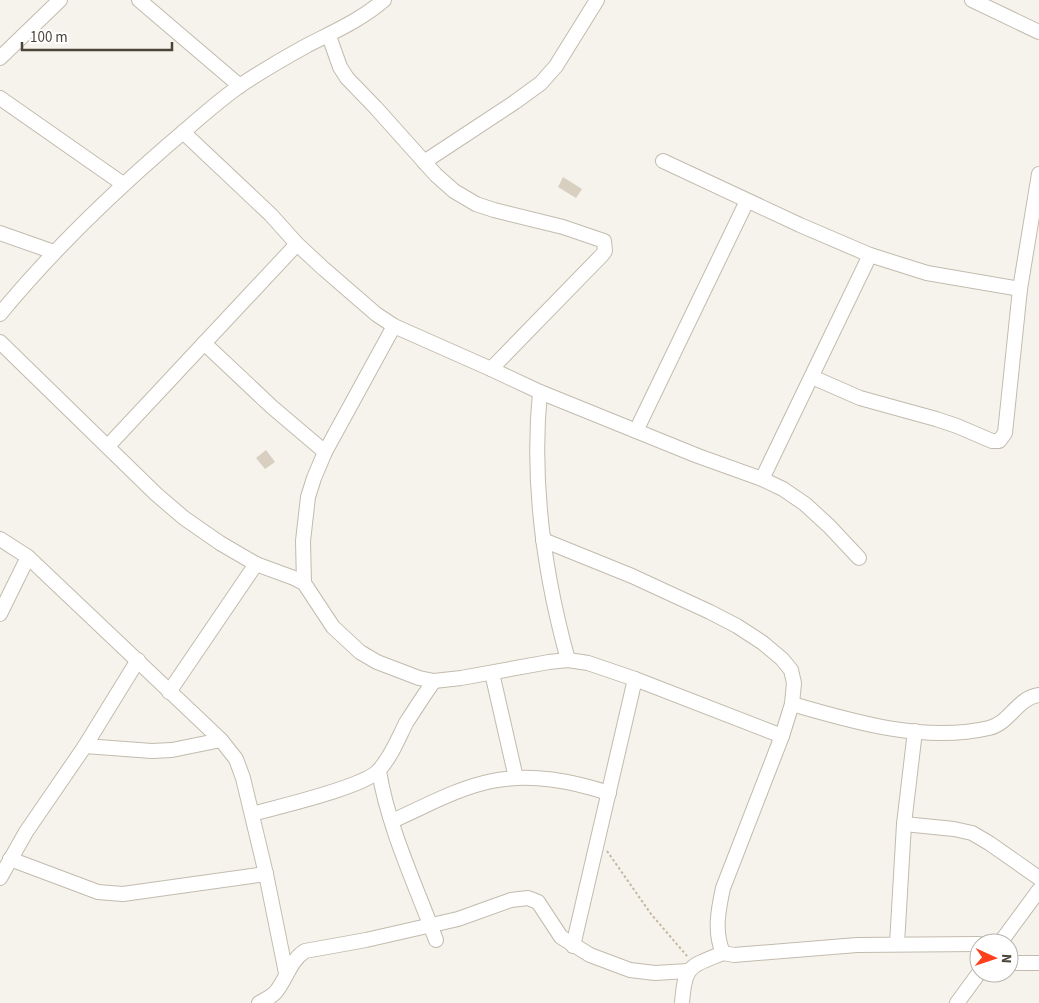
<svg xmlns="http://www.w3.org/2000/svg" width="1039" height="1003" font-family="'Source Sans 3',sans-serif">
	<rect width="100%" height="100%" fill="#f6f3ec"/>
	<!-- building -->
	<g fill="#d8cfc1">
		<polygon points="563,177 582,189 576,198 558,187"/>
		<polygon points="266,450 275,462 265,469 256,458"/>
	</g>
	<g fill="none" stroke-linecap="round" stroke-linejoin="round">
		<!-- minor casing -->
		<g stroke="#c2bbae" stroke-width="16">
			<g id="minor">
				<polyline points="139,0 240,86"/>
				<polyline points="972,0 1039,32"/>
				<polyline points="329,36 340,67 347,78 376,108 436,175 454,191 476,204 494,210 563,227 604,241 605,251 602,255 491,369"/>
				<polyline points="0,58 60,0"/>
				<polyline points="0,98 123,184"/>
				<polyline points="183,132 271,215 297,244 324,269 376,314 394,326 491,369 540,392 698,456 762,479 783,489 805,504 829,526 859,558"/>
				<polyline points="663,161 800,225 870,255 927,273 1020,289"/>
				<polyline points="424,162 515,102 541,83 556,66 597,0"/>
				<polyline points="0,233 54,252"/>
				<path d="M0 314C51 252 108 197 168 145 192 125 215 103 241 85 262 71 284 58 306 46 333 32 361 20 384 0"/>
				<polyline points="0,342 156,494 184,518 220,543 256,564 294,578 304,583 333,627 360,652 377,662 419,678 434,681 461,678 549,662 568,660 588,663 635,679 782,736"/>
				<polyline points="204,343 272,407 325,452"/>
				<polyline points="812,377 860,398 936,419 957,426 992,441 999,441 1005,433 1020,289 1039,174"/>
				<path d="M540 392C531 483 544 573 568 660"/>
				<polyline points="636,431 747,201"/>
				<polyline points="108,446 297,244"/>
				<polyline points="762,479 870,255"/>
				<polyline points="0,539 28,557 221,740 236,759 243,778 266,874 286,973"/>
				<path d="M543 540 632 576 710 612 737 626 763 643 782 659 791 670 794 683 792 704 782 736 723 888C718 911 714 932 723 953L734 955 857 945 979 944"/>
				<polyline points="304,583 303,541 308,497 314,478 325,452 394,326"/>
				<polyline points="0,614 28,557"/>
				<polyline points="492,673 516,778"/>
				<polyline points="169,692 256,564"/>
				<path d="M792 704C854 722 924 743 989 728 1010 723 1017 698 1039 695"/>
				<polyline points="85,746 152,751 172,750 221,740"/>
				<path d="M379 771C388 827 416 886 436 940"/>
				<path d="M252 814C277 807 365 787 379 770 391 757 398 739 406 723 415 709 424 695 434 681"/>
				<path d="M392 821C424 807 457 788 492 781 532 773 571 781 609 793"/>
				<polyline points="904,824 954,829 972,833 989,843 1039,878"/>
				<polyline points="10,859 98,892 123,894 266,874"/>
				<polyline points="0,878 26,832 85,746 138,660"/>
				<polyline points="1000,943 1039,890"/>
				<polyline points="897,944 904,824 915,731"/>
				<polyline points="573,946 635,679"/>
				<polyline points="1009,963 1039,963"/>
				<path d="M259 1003C266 999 274 996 278 989 288 975 291 960 305 951L366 940 458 919 511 900 528 898 538 902 561 937 590 955 630 970 655 973 688 971"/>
				<path d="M682 1003C685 965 689 967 723 953"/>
				<polyline points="957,1003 979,973"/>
			</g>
		</g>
		<!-- path -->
		<polyline stroke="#c4b79f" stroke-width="2" stroke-dasharray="2.5 2.5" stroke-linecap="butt" points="607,851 651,914 687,956"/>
		<!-- minor -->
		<use href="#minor" stroke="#fff" stroke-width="14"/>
	</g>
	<!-- north arrow -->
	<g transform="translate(994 958) rotate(93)"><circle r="24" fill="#ffffff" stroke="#b7b4b0"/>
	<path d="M0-4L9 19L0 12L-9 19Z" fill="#fc3f1d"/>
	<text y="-8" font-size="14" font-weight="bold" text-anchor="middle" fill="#4b4439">N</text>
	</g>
	<!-- scale -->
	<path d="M22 42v8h150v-8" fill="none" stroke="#4b4439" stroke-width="2.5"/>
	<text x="30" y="42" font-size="15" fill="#4b4439" stroke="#ffffff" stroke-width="4" paint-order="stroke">100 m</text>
</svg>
